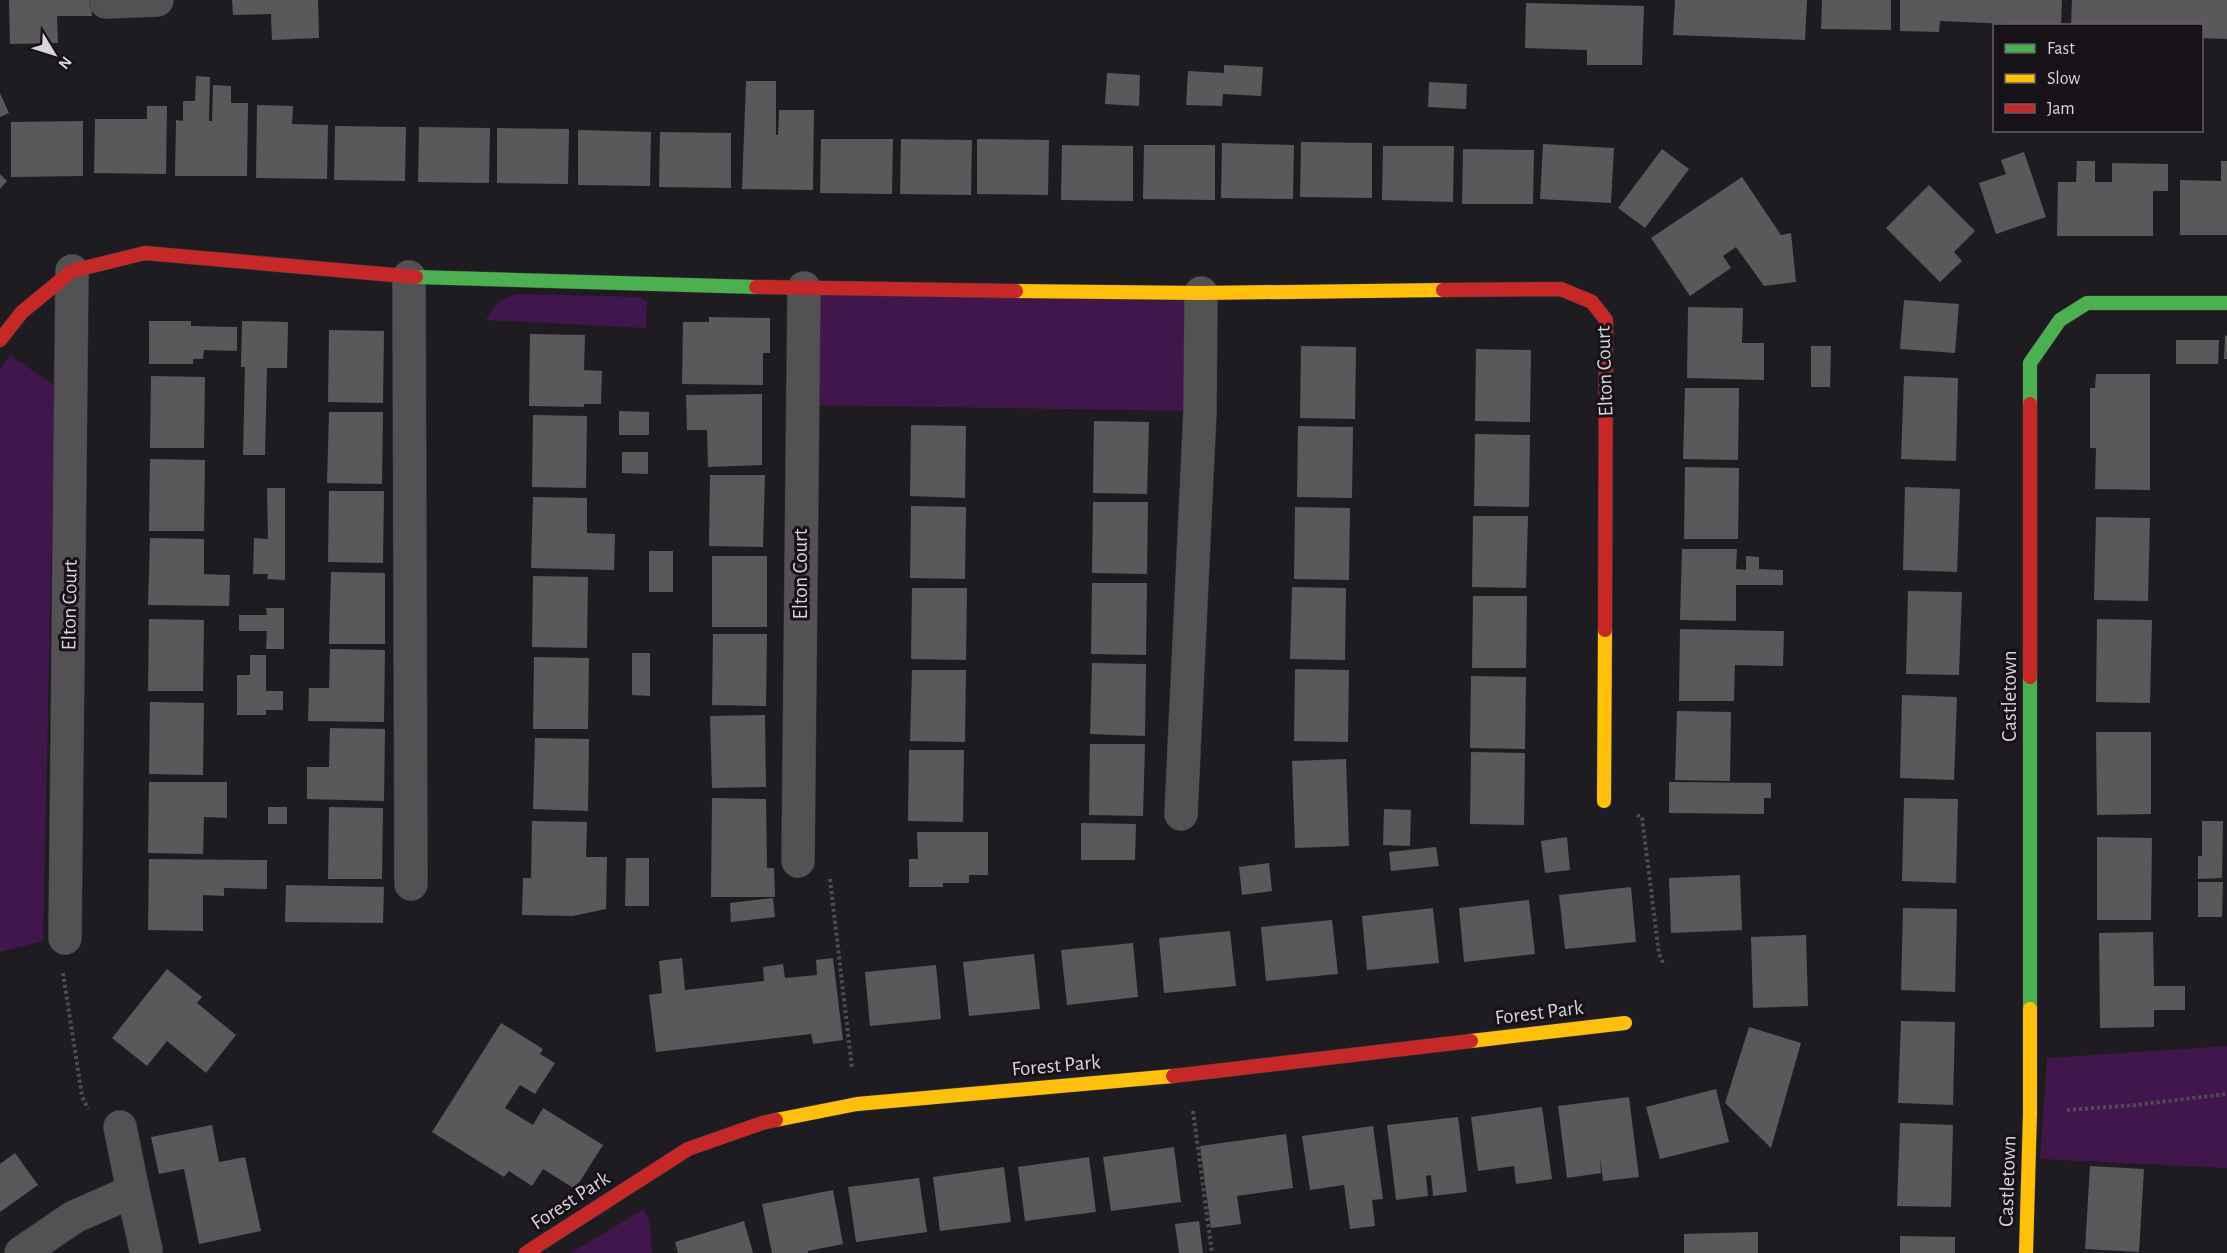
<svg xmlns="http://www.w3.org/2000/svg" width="2227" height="1253" font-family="'Alegreya Sans',sans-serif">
	<rect width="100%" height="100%" fill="#1f1c21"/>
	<!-- green -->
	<g fill="#41164c">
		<polygon points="804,288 1201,293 1200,411 802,405"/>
		<path d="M520 294 639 297 647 301 646 328 486 320C495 304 502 297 520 294Z"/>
		<polygon points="10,355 55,386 43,941 0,952 0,370"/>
		<polygon points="2227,1046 2227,1168 2040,1159 2047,1058"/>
		<polygon points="644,1209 650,1224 652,1253 571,1253"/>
	</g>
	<!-- building -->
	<g fill="#5a585b">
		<polygon points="9,0 91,0 92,16 57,16 58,43 10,44"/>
		<polygon points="232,0 318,0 319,38 272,40 271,14 233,15"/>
		<polygon points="1675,0 1807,0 1805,40 1673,35"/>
		<polygon points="1822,0 1891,0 1891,30 1821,29"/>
		<polygon points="1900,0 2062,0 2061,26 1940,21 1939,32 1900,31"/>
		<polygon points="2072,0 2227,0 2227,39 2202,38 2202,26 2110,24 2110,26 2071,26"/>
		<polygon points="1526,3 1644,6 1642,65 1587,65 1587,50 1525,48"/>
		<polygon points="1224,65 1263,67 1261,96 1223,94 1222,106 1186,105 1188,71 1224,73"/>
		<polygon points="1107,73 1140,75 1139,106 1105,104"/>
		<polygon points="196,76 210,77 209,121 212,121 213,85 231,86 231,103 248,103 247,176 175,176 176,120 183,121 183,101 195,101"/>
		<polygon points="746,81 776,81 776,135 778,135 779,110 814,110 813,190 742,189"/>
		<polygon points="1429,82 1467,84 1466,109 1428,107"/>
		<polygon points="0,93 9,113 0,117"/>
		<polygon points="257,105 293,106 292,124 328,125 327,179 256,178"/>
		<polygon points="147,106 167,106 166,174 94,173 95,119 147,119"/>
		<polygon points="83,121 83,176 11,177 11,122"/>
		<polygon points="335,126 406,127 405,181 334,180"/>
		<polygon points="419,127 490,128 489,183 418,182"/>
		<polygon points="497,128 569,129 568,184 497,183"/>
		<polygon points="578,130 651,132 650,186 578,185"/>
		<polygon points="660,132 731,133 731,188 659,187"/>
		<polygon points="821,139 893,139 892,194 820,193"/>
		<polygon points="901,139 972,140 971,195 900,194"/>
		<polygon points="977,139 1049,140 1048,195 977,194"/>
		<polygon points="1301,142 1372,143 1372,198 1300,197"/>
		<polygon points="1222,143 1294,145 1293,199 1221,198"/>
		<polygon points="1543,144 1614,148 1611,203 1540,199"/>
		<polygon points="1062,145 1133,146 1133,201 1061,200"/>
		<polygon points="1144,145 1215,145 1215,200 1143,199"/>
		<polygon points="1383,146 1454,146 1453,202 1382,200"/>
		<polygon points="1463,149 1534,150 1533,204 1462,204"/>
		<polygon points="1662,149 1689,169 1645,228 1618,208"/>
		<polygon points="2024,152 2046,217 1996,234 1979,183 2006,174 2001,160"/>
		<polygon points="2077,161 2095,161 2095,182 2112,182 2112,163 2168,164 2168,191 2153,191 2153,236 2057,236 2058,182 2076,182"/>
		<polygon points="2221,161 2227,161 2227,235 2180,235 2180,180 2221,181"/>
		<polygon points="0,174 7,181 0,189"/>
		<polygon points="1742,177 1781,235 1791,233 1796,282 1764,286 1736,247 1723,256 1731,268 1690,296 1651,238"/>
		<polygon points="1929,185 1975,231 1954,252 1962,261 1940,282 1886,228"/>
		<polygon points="1904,300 1959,304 1955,353 1900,349"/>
		<polygon points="1688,307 1743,308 1742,343 1764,343 1764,380 1687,378"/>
		<polygon points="709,317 770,318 770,353 763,353 763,385 682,384 683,322 709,322"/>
		<polygon points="149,321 191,321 191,326 237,327 237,351 204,350 203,359 193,359 193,364 149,364"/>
		<polygon points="242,321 288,322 287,368 267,368 265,455 243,455 245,367 241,367"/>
		<polygon points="329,330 384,331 383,403 328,402"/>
		<polygon points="530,334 585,335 584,370 602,371 601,404 584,404 584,407 529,406"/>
		<polygon points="2225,335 2227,336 2227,359 2224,359"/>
		<polygon points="2176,340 2219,340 2218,364 2176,364"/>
		<polygon points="1301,346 1356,347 1355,419 1300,418"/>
		<polygon points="1811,346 1831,346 1830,387 1811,387"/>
		<polygon points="1476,349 1531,350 1530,422 1475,421"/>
		<polygon points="2096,374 2150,374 2150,490 2095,489 2096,448 2090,448 2090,388 2095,388"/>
		<polygon points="151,376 205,377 204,448 150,448"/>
		<polygon points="1904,376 1958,378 1956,461 1901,459"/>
		<polygon points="1685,388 1739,388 1738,460 1683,459"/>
		<polygon points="762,394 762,465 708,467 707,430 687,430 686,395"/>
		<polygon points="619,411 649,412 649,435 619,435"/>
		<polygon points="329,412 383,412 382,484 327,483"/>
		<polygon points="533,415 587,416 586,488 532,487"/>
		<polygon points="1094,421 1149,422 1147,494 1093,493"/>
		<polygon points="911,425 966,426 965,498 910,496"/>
		<polygon points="1298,426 1353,427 1352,498 1297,497"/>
		<polygon points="1475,434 1530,435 1529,507 1474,506"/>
		<polygon points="622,452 648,452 648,474 622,473"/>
		<polygon points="150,459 205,460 204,531 149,531"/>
		<polygon points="1685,467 1739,468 1738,539 1684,539"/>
		<polygon points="710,475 765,475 763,547 709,546"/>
		<polygon points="1905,487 1960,489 1957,572 1903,570"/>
		<polygon points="267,488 285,488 285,580 267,579 268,574 253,574 254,538 268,539"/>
		<polygon points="329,491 384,491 383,563 328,562"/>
		<polygon points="533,497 587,498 587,533 615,534 614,570 531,568"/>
		<polygon points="1093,502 1148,502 1147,574 1092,573"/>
		<polygon points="911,506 966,507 965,579 910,578"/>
		<polygon points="1295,507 1350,508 1349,580 1294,579"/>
		<polygon points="1473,516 1528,516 1526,588 1472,587"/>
		<polygon points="2096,517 2150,518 2148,601 2094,600"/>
		<polygon points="150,538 204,539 204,574 230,575 229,606 148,605"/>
		<polygon points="1682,549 1737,549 1736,569 1746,570 1746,556 1759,557 1759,569 1783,570 1783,585 1736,585 1736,621 1680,620"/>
		<rect x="649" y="551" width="24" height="41"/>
		<rect x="712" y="556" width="55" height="71"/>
		<polygon points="331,572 385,573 385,644 329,644"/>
		<polygon points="533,576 588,577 587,648 532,647"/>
		<polygon points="1092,583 1147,583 1146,655 1091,654"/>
		<polygon points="1292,587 1346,588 1345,660 1290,659"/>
		<polygon points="912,588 967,588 966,660 911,659"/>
		<polygon points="1908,591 1962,592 1959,675 1906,674"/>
		<polygon points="1473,596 1527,596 1526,668 1472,668"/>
		<polygon points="266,608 284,608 284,649 266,649 267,631 239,631 239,615 267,615"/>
		<polygon points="149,619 204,620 203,691 148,691"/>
		<polygon points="2097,619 2152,620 2150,703 2096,702"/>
		<polygon points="1680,629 1784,631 1783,666 1735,665 1734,701 1679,701"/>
		<polygon points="713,634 767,634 766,706 712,705"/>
		<polygon points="330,649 385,650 384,722 308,721 309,688 329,688"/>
		<polygon points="632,653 650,653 650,696 632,695"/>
		<polygon points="250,655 266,655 266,691 283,691 283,710 266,710 266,715 237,715 237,675 250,675"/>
		<polygon points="534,657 589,658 588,729 533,729"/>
		<polygon points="1092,663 1146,664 1145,736 1090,734"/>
		<polygon points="1295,669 1349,670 1348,742 1294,741"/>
		<polygon points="912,670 966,670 965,742 910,741"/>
		<polygon points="1471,676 1526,677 1525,749 1470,748"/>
		<polygon points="1902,695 1957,697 1954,780 1900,778"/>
		<polygon points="150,702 204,703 203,775 149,774"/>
		<polygon points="1677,711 1731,712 1730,781 1675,780"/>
		<polygon points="765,715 766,787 712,788 710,716"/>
		<polygon points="330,728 385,729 384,801 307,799 307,767 329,767"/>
		<polygon points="2096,732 2151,732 2151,814 2097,815"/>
		<polygon points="535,738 589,739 588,811 533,809"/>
		<polygon points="1090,744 1145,744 1143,816 1089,815"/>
		<polygon points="909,750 964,750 963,822 908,821"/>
		<polygon points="1471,752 1525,753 1524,825 1470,824"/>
		<polygon points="1346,759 1349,846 1295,848 1292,761"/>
		<polygon points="149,782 227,782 227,818 204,817 203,854 148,853"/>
		<polygon points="1669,782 1771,783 1771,798 1764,798 1764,814 1669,813"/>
		<polygon points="712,798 766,799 767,868 774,868 775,897 711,897"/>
		<polygon points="1904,798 1958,799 1956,883 1902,881"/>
		<rect x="268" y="807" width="19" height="17"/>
		<polygon points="329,807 383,808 382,879 328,879"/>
		<polygon points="1384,809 1411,810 1410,846 1383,845"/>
		<polygon points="532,821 587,822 586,857 607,857 606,909 573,916 522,915 523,878 531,878"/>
		<polygon points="2202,821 2223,821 2222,878 2198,879 2198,856 2202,856"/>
		<polygon points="1081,823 1136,824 1135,860 1081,860"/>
		<polygon points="917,832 988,832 988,875 969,875 969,883 943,883 943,887 909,887 909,859 918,859"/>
		<polygon points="1567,837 1570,870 1545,873 1541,841"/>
		<polygon points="2097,837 2152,838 2151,920 2097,920"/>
		<polygon points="1436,847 1439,866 1391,871 1389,852"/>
		<polygon points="626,858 649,858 649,906 625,906"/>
		<polygon points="149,859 267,860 267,889 224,888 224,896 203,895 203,931 148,930"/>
		<polygon points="1269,863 1272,891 1242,895 1239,867"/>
		<polygon points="1740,875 1742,930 1671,933 1669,878"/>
		<polygon points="2198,882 2223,882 2222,917 2198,917"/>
		<polygon points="286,885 384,887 383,923 285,922"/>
		<polygon points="1631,887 1636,942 1565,949 1559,895"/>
		<polygon points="773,898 775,917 731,922 730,903"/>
		<polygon points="1529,900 1535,954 1464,962 1459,908"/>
		<polygon points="1433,908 1439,963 1367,970 1362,916"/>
		<polygon points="1903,908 1957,909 1955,992 1901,990"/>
		<polygon points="1332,920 1338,974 1266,981 1261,927"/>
		<polygon points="1230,931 1236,986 1164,993 1159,938"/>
		<polygon points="2153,932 2154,986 2185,986 2185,1010 2154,1010 2154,1027 2100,1028 2099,933"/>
		<polygon points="1806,935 1808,1006 1753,1008 1751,937"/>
		<polygon points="1133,943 1138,997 1067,1005 1061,950"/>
		<polygon points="1034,954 1040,1009 969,1016 963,962"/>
		<polygon points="682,958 685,990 764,981 763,967 783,964 785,978 817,975 816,960 833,958 843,1040 813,1044 811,1034 656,1052 649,995 662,993 659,961"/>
		<polygon points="936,965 941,1019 870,1026 865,972"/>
		<polygon points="167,969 202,997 197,1003 236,1035 206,1073 167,1041 147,1066 112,1038"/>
		<polygon points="1901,1021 1955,1022 1953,1105 1898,1103"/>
		<polygon points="501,1023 543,1049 540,1054 555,1063 535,1094 520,1085 505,1108 533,1125 543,1108 603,1145 575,1189 543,1169 532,1186 509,1171 504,1177 432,1132"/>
		<polygon points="1749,1027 1801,1043 1771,1148 1725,1103"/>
		<polygon points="1716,1089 1729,1142 1660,1159 1646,1107"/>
		<polygon points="1629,1097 1639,1177 1603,1181 1600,1156 1601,1173 1567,1178 1558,1106"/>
		<polygon points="1542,1107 1552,1179 1516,1184 1514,1166 1478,1171 1471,1117"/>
		<polygon points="1458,1117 1467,1192 1433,1196 1431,1175 1426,1176 1428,1196 1396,1200 1387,1125"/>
		<polygon points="1900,1123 1953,1125 1951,1207 1897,1206"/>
		<polygon points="212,1125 219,1162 245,1157 261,1231 199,1244 184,1169 159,1174 151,1137"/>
		<polygon points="1373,1126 1383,1199 1372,1200 1375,1226 1350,1229 1344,1185 1310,1190 1302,1136"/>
		<polygon points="1286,1134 1293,1188 1237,1196 1241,1224 1211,1228 1200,1146"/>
		<polygon points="1174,1147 1181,1202 1111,1211 1103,1157"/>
		<polygon points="15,1153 38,1185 0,1212 0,1164"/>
		<polygon points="1089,1157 1096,1212 1025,1221 1018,1167"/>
		<polygon points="2090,1166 2144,1169 2139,1252 2085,1249"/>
		<polygon points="1004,1167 1011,1222 940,1231 933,1177"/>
		<polygon points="919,1178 927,1232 856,1242 848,1187"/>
		<polygon points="833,1190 843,1244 808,1251 808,1253 772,1253 762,1204"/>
		<polygon points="744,1221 753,1253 678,1253 675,1242"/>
		<polygon points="1199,1221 1203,1253 1179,1253 1175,1224"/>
		<polygon points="1758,1232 1758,1253 1684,1253 1684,1234"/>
		<polygon points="1900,1236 1955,1237 1955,1253 1900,1253"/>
	</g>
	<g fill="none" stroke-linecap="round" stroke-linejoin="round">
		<!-- street casing -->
		<g stroke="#3a383c" stroke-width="34">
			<g id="street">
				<polyline points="106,2 157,0"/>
				<polyline points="409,277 411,884"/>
				<polyline points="1181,814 1200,411 1201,293"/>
				<polyline points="798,861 804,288"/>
				<polyline points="65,938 72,271"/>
				<polyline points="120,1127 133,1191"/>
				<polyline points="21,1253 74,1217 133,1191 146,1250"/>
			</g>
		</g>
		<!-- fast casing -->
		<g stroke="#3a383c" stroke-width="15">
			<g id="fast">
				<polyline points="416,277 756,287"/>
				<polyline points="2030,404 2030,363 2060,320 2087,303 2227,303"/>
				<polyline points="2030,677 2030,1009"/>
			</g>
		</g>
		<!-- slow casing -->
		<g stroke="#3a383c" stroke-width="15">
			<g id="slow">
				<polyline points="1016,291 1201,293 1443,290"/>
				<polyline points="1604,801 1605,630"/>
				<polyline points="1471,1041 1625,1023"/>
				<polyline points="776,1120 857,1104 1173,1076"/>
				<polyline points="2026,1253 2030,1113 2030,1009"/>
			</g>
		</g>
		<!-- jam casing -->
		<g stroke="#3a383c" stroke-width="15">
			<g id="jam">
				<polyline points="756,287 1016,291"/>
				<polyline points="1443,290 1561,289 1592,302 1606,320 1605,630"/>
				<polyline points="0,340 22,312 72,271 145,253 416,277"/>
				<polyline points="2030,404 2030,677"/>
				<polyline points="1173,1076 1471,1041"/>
				<polyline points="526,1253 688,1149 762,1123 776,1120"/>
			</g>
		</g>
		<!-- path -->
		<g stroke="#4f4d51" stroke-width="4" stroke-dasharray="3 3" stroke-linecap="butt">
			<polyline points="1637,815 1642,817 1659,954 1664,965"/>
			<polyline points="830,879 852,1068"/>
			<polyline points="63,973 82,1096 88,1109"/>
			<polyline points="2067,1110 2135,1105 2227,1094"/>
			<polyline points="1193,1111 1212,1253"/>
		</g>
		<!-- street -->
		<use href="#street" stroke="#535154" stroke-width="33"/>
		<!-- fast -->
		<use href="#fast" stroke="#4caf50" stroke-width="14"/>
		<!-- slow -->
		<use href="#slow" stroke="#ffc107" stroke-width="14"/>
		<!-- jam -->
		<use href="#jam" stroke="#c62828" stroke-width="14"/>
	</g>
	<g text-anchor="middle" stroke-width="6" stroke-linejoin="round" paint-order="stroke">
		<!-- street labels -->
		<g font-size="21" fill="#d8d5da" stroke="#171218">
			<text transform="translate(1604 371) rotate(-92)" y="7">Elton Court</text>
			<text transform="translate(800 574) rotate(-90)" y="7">Elton Court</text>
			<text transform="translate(69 605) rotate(-89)" y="7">Elton Court</text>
			<text transform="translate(2009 696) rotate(-90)" y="7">Castletown</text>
			<text transform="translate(1539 1012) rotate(-7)" y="7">Forest Park</text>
			<text transform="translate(1056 1065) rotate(-5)" y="7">Forest Park</text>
			<text transform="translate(2007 1181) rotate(-88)" y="7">Castletown</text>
			<text transform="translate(570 1200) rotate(-33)" y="7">Forest Park</text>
		</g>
	</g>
	<!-- legend -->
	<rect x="1993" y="24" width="210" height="108" fill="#171218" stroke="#646066" stroke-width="1.5"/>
	<rect x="2005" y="44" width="30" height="9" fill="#4caf50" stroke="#646066" stroke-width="1.5"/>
	<text x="2047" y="54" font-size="18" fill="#d8d5da">Fast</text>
	<rect x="2005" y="74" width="30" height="9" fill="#ffc107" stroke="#646066" stroke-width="1.5"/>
	<text x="2047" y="84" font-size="18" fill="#d8d5da">Slow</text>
	<rect x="2005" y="104" width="30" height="9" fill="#c62828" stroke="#646066" stroke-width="1.5"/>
	<text x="2047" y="114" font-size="18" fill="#d8d5da">Jam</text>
	<!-- north arrow -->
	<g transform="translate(54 54) rotate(128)" stroke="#171218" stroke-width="4.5" paint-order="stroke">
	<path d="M0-4.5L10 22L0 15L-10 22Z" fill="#d8d5da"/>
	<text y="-9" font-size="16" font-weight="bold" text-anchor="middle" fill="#d8d5da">N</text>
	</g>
</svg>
